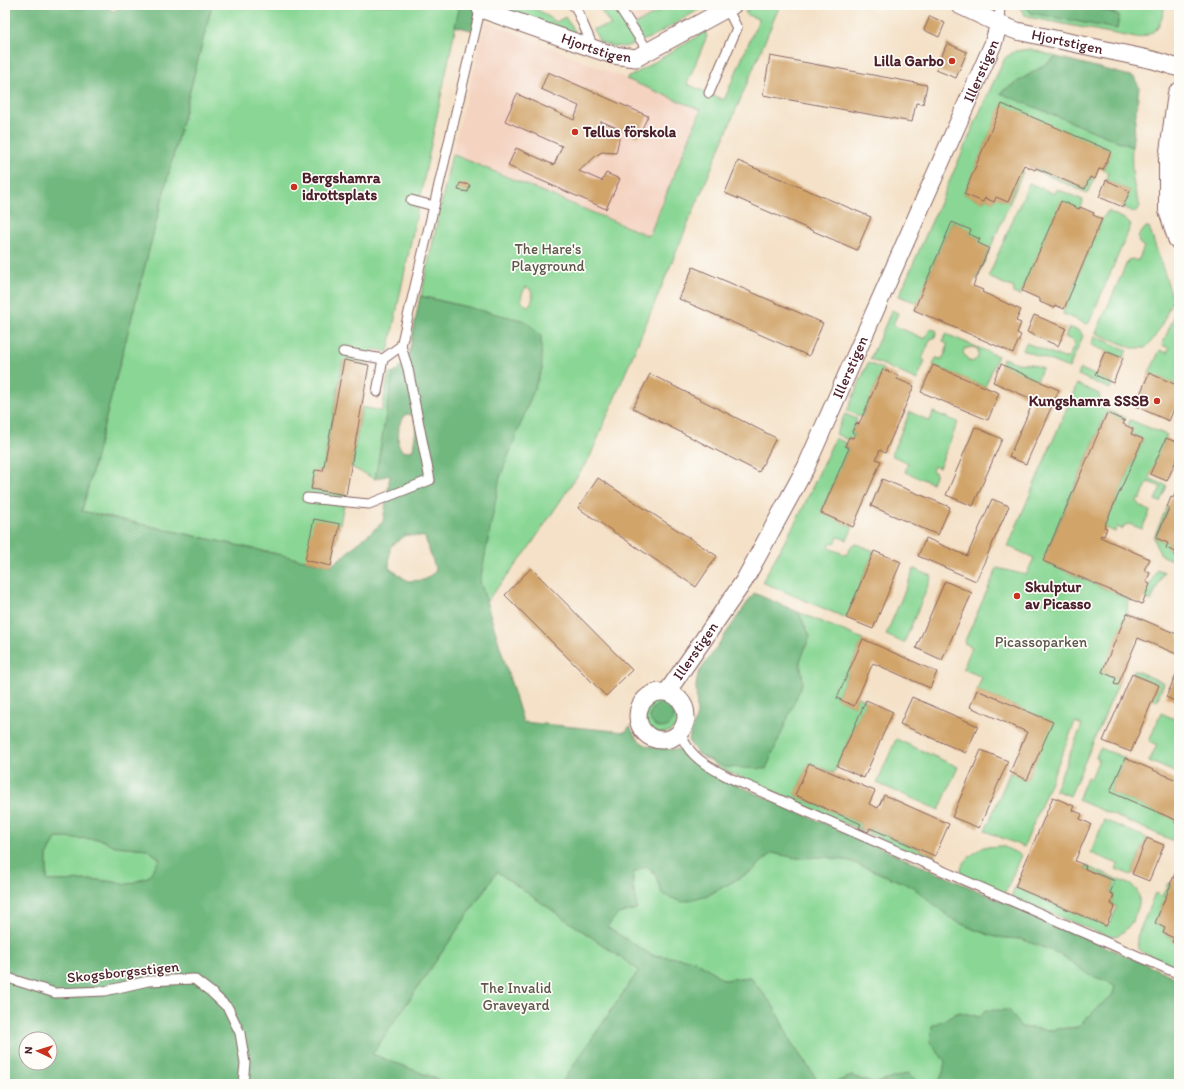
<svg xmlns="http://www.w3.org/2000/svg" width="1184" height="1089" font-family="Itim,sans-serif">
	<rect width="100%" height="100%" fill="#fdfcf7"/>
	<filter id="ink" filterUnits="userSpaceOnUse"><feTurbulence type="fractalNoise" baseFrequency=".025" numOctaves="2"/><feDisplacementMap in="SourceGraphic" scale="8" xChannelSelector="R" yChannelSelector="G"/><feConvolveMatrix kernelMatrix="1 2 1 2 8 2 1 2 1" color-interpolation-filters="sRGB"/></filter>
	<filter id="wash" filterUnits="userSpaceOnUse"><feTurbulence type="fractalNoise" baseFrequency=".012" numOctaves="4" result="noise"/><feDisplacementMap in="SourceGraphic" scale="16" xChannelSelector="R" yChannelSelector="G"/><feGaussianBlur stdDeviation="0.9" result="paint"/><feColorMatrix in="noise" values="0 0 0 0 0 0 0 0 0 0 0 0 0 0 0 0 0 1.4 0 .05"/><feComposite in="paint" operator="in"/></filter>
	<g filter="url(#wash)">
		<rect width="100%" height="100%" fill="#f4e1c7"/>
		<!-- built -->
		<g fill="#f4d3c1">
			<polygon points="613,5 669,5 630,28"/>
			<polygon points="486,21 701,110 649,236 452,154"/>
		</g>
		<!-- green -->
		<g fill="#8ad795" stroke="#6a7b60" fill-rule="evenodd">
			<polygon points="212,5 460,5 388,352 373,349 369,365 343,361 323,471 315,470 311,489 346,495 331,566 82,511"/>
			<polygon points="482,5 531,5 556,22 565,17 577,34"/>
			<polygon points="597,5 613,5 630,28 669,5 707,5 652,37 625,47 612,46 600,42 593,29 611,25"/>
			<path d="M757 5H780L590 457 526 552 486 602 480 581 500 477 542 369 525 321 421 296 452 154 649 236 701 110 626 79 705 32 707 36 687 84 724 100 759 19 747 15 745 11ZM526 287 529 288C534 294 534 301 528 306 518 303 521 294 526 287Z"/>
			<path d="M1018 5H1025L1031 13 1117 29 1119 15 1090 5H1165C1161 25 1158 34 1136 38L1033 18 1025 15Z"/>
			<path d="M1030 49 1057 57 1001 92 1132 147C1131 167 1132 187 1140 206L1138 210 1133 212 1123 207 1130 191 1106 180 1109 173 1103 170 1111 151 1002 105 964 194 983 202 985 198 994 202 996 197 1008 202 1021 171 1023 172 977 279H976L978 243 979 239 969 234 970 230 952 222 917 303 899 296 986 98 1005 58 1015 51Z"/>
			<polygon points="1036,168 1085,189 1090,177 1094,179 1087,193 1035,170"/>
			<polygon points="1029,183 1055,194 1057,189 1083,200 1079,209 1061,202 1020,296 1013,293 1014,288 988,277"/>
			<polygon points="1108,211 1126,220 1131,225 1089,323 1086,324 1063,314 1064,309 1102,219"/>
			<path d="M1149 227 1173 299C1165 316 1159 336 1145 348H1132L1096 333 1128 260 1132 259 1138 261 1144 247 1139 243 1138 237 1145 228Z"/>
			<polygon points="892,310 898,313 893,325 925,339 930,328 937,331 934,339 931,338 922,359 925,361 917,380 870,359"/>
			<polygon points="1177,310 1179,312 1179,386 1149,373 1160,350 1167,353 1169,348 1162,345"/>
			<polygon points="1069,327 1080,331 1083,336 1069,368 1023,350 1026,343 1064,358 1069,357 1075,343 1072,340 1065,337"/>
			<path d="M946 334 998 356 985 387 933 365 936 358 942 359 946 352 947 344 943 341ZM972 347 978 349V358L972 362 968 360 963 353 964 349Z"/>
			<polygon points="1095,336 1127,350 1123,358 1091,345"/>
			<polygon points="1003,358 1017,363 1031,364 1042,368 1037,381 1001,364"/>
			<polygon points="868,363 883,369 862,417 847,411"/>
			<polygon points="1081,369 1113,383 1110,389 1078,375"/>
			<polygon points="389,373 393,374 375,479 351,467 362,407 382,411"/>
			<polygon points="1077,384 1099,394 1102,408 1126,418 1125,421 1106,413 1043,561 1128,599 1127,613 1103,672 1120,680 1070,796 1055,790 1082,725 1075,722 1024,847 985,831 1010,772 1027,780 1052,722 977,690 982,677 963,669 972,647 964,643 997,568 1026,575 1034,558 1008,546"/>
			<polygon points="910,412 930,421 933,412 958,422 939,468 934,466 932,471 936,473 932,483 905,472 908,463 891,455"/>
			<polygon points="845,414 857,419 852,432 855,434 853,438 849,437 848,440 836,434"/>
			<polygon points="1130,420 1167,435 1149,478 1167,486 1160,502 1155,500 1161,487 1148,482 1140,500 1138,499 1137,502 1140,506 1150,511 1142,529 1129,524 1125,525 1122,529 1117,527 1115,532 1104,527 1143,439 1131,434 1133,429 1127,426"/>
			<polygon points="835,438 846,443 845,446 849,448 821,513 853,527 847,540 838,537 835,543 831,542 829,548 846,555 852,546 857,544 874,551 846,618 762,582 800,514"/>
			<polygon points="1167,507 1169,508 1156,538 1168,543 1166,548 1176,552 1175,556 1179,558 1179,563 1162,556 1156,546 1154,537"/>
			<polygon points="914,569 932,576 904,643 886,635"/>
			<polygon points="1157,569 1164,572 1151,601 1144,598"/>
			<polygon points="798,612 863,639 837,698 854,706 858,697 866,700 834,773 809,763 795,795 861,824 859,828 868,832 870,828 935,856 932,862 722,769 697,753 724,767 803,682 800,661 810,636"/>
			<polygon points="1134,670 1164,683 1157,701 1153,700 1159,685 1132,674"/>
			<circle cx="662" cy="716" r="17"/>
			<polygon points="1161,713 1179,721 1179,774 1149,761 1157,745 1149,741"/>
			<polygon points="896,739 958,767 939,810 877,783"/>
			<polygon points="1100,748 1125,758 1110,792 1176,820 1175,823 1179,825 1179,843 1078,800 1087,777 1091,779 1091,778 1099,759 1096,757"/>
			<polygon points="1104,820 1147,838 1131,875 1116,869 1118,864 1091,853"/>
			<polygon points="56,838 100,839 115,846 147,849 160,859 148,877 129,884 98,880 47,881 47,856"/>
			<path d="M1002 846 1021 855 1005 894 961 875C958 863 974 854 982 847Z"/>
			<polygon points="772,853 797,858 825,857 850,861 913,887 953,920 975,930 995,937 1021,939 1060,954 1089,975 1107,981 1115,987 1112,996 1097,1008 1078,1027 1049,1030 1020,1027 959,1012 932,1026 930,1043 945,1061 943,1073 938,1084 919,1084 909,1073 874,1084 852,1076 831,1084 820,1084 791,1042 774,1007 750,977 724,980 695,960 651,955 607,927 618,914 637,909 633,887 633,873 646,866 655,873 662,894 709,895 752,871"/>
			<path d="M1086 866 1133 886C1136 890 1139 892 1139 897 1141 908 1130 929 1120 934 1114 938 1105 935 1099 933L1011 897 1015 887 1106 926 1109 925 1117 907 1111 904 1114 895 1110 893 1115 881 1085 869Z"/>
			<polygon points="497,872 639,970 561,1084 450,1084 372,1054"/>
			<polygon points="1168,883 1171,884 1155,923 1165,928 1163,933 1174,938 1172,942 1179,945 1179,968 1142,952 1138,948 1137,937 1155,893 1162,896"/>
		</g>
		<!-- forest -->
		<g fill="#6fb87e" stroke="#5c6c54" fill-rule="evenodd">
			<path d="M5 5H104L105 7 114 11 122 5H212L82 511 331 566 383 522 390 475 375 479 393 374 408 359 420 296 526 321 541 336 542 369 500 477 480 581 523 722 625 732 630 726C641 753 659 747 683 750 694 765 711 773 728 781L1179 979V1084H938L943 1073 945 1061 930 1043 932 1026 959 1012 980 1017 985 1010H1009L1021 1027 1049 1030 1078 1027 1097 1008 1112 996 1115 987 1107 981 1089 975 1060 954 1021 939 995 937 976 930 953 920 913 887 850 861 825 857 797 858 772 853 752 871 708 895 682 902 662 894 655 873 646 866 633 873V887L637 909 618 914 607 927 651 955 695 960 724 980 750 977 774 1007 791 1042 820 1084H561L639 970 497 872 372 1054 450 1084H5ZM406 414 413 415 416 428 413 450 403 452 398 444 399 425ZM406 535 425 537 436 571 424 580 408 581 389 568 390 547ZM56 838 100 839 115 846 147 849 160 859 148 877 129 884 98 880 47 881V856ZM26 1039H50V1063H26Z"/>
			<polygon points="460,5 482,5 475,31 455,26"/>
			<polygon points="1025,5 1090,5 1119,15 1117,29 1031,13"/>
			<polygon points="1057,57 1134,77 1139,87 1132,147 1000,93"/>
			<polygon points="754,593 798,612 810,636 800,661 803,682 766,769 724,767 697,753 689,742 690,735 697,715 696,686 698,674"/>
			<circle cx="662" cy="716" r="12"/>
			<polygon points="909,1073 919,1084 831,1084 852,1076 874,1084"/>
		</g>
		<g id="blocks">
			<!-- building -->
			<g fill="#d1a46a">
				<polygon points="930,16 945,23 939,37 924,30"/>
				<polygon points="947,43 967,52 956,78 936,70"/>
				<polygon points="770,56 927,85 923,104 916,103 912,122 763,95"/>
				<polygon points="548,72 648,116 638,137 601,121 599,126 620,135 616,153 602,152 597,155 579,171 602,181 606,173 620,179 606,209 508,166 516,148 554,165 562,146 505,121 517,94 574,120 579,106 541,89"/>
				<polygon points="1002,104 1111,151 1103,170 1099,169 1095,179 1090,177 1085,189 1036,168 1035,170 1024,165 1008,202 996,197 994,202 985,198 983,202 964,194"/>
				<polygon points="738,161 871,217 857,250 725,193"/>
				<polygon points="1106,180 1130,191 1123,207 1099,197"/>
				<polygon points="460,183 470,185 468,192 458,190"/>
				<polygon points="1061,201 1079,209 1080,207 1094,213 1093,215 1102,219 1064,309 1055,305 1054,308 1040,302 1040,299 1022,291"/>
				<polygon points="952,222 971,230 969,234 980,239 978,243 989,248 973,286 983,290 982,292 1021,310 1016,321 1021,323 1017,333 1021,335 1013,353 914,310"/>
				<polygon points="693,267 823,323 809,356 679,299"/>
				<polygon points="1034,315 1066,328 1058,346 1027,332"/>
				<polygon points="1105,351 1123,358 1113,383 1095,375"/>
				<polygon points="344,360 369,365 346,495 311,489 315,470 323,471"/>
				<polygon points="1001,364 1059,390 1026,464 1009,457 1034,400 993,382"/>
				<polygon points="933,365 999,393 988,420 921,392"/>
				<polygon points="883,369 898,376 897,379 914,386 885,453 880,450 876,459 881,461 853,527 821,513 849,448 845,446 849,437 853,438 855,434 852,432 856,423 859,424"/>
				<polygon points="1149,373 1179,386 1179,397 1169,421 1135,406"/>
				<polygon points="650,374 776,438 759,472 633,408"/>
				<polygon points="1107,413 1125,421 1123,424 1133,429 1131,434 1143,439 1104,527 1107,528 1104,536 1101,535 1100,537 1150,559 1144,570 1150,573 1146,582 1150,584 1142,604 1043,561"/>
				<polygon points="975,427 1002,439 973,506 946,495"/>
				<polygon points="1166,438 1179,443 1179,454 1167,481 1150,474"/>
				<polygon points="598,478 717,556 696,587 578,508"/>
				<polygon points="882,479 950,507 938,535 871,506"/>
				<polygon points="1179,484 1179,558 1175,556 1176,552 1166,548 1168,543 1156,538 1169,508 1167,507 1171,497 1173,498"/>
				<polygon points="992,499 1009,506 976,581 918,556 926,538 967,556"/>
				<polygon points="314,519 340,524 331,566 305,560"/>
				<polygon points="874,551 901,562 873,629 846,618"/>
				<polygon points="531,568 632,670 606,696 505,595"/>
				<polygon points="945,581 972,593 942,660 916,648"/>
				<polygon points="1127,613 1179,635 1179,655 1138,638 1118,685 1114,684 1116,678 1102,672"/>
				<polygon points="863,639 937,672 930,688 873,663 854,706 837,698"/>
				<polygon points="1179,668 1179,703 1166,697"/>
				<polygon points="1132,674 1159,685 1131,752 1103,741"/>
				<polygon points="977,690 1053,722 1027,780 1010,772 1027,732 970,707"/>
				<polygon points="912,697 978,726 966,753 900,724"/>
				<polygon points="866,700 893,712 864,778 837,766"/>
				<polygon points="981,750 1008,761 979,828 952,817"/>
				<polygon points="1125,758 1179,781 1179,825 1175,823 1176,820 1110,792"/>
				<polygon points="809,763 875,791 869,804 878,808 884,795 949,824 935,856 870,828 868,832 859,828 861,824 795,795"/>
				<polygon points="1053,797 1074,806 1072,810 1082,814 1080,819 1091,824 1075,861 1086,866 1085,869 1115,881 1110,893 1114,895 1111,904 1115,906 1106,926 1015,887"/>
				<polygon points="1147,838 1164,845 1149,881 1132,874"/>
				<polygon points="1179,867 1179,945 1172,942 1174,938 1163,933 1165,928 1155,923 1171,884 1170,884"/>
			</g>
		</g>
	</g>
	<g filter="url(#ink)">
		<use href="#blocks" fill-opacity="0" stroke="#866362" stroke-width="1"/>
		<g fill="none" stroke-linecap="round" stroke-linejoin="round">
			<!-- lane casing -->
			<g stroke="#866362" stroke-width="11">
				<g id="lane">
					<polyline points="573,5 576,8 594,49"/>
					<polyline points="618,5 648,51"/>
					<polyline points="999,24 1000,5"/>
					<polyline points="709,93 737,28 727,8"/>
					<polyline points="411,200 434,206"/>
					<polyline points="343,352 383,359 401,346"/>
					<polyline points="377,392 383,359"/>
					<polyline points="307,498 369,504 430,480 408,369 401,346 481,6"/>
					<path d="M680 731C682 736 684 742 687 746 696 761 715 770 730 778L1179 974"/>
					<polyline points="5,977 55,993 105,991 148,981 194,979 211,992 228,1008 240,1033 245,1063 243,1084"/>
				</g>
			</g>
			<!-- street casing -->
			<g stroke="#866362" stroke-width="19">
				<g id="street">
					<path id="s1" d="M959 5 999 24 1017 31 1153 60 1179 68"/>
					<path id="s2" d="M481 9 595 49 613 55 636 58 733 5"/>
					<circle cx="662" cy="716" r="24"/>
					<path id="s3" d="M667 692 744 581 806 467 993 44 999 24"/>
				</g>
			</g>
			<!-- secondary casing -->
			<g stroke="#866362" stroke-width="24">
				<polyline id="secondary" points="1179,94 1170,159 1170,210 1179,238"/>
			</g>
			<!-- lane -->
			<use href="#lane" stroke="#fff" stroke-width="9"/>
			<!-- street -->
			<use href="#street" stroke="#fff" stroke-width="17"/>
			<!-- secondary -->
			<use href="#secondary" stroke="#fff" stroke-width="22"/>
		</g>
	</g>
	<!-- markers -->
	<g fill="#c8321e" stroke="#fdfcf7" stroke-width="1.5">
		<circle cx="952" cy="61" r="4"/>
		<circle cx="575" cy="132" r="4"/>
		<circle cx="294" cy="187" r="4"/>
		<circle cx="1157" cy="401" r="4"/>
		<circle cx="1017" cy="596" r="4"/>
	</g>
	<g text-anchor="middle" stroke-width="3.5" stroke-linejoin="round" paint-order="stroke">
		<!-- street labels -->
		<g font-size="15" fill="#4a1f2b" stroke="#fdfcf7">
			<text dy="5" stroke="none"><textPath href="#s1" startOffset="115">Hjortstigen</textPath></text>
			<text dy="5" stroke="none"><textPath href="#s2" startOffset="122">Hjortstigen</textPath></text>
			<text dy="5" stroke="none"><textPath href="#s3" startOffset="698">Illerstigen</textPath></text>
			<text dy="5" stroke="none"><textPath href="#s3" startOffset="374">Illerstigen</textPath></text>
			<text dy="5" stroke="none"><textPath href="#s3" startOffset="50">Illerstigen</textPath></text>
			<text transform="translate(123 972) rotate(-6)" y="5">Skogsborgsstigen</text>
		</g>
		<!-- poi labels -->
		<g font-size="15" font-weight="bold" fill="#4a1f2b" stroke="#fdfcf7" text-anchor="start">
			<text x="944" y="66" text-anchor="end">Lilla Garbo</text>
			<text x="583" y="137">Tellus förskola</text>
			<text x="302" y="183">Bergshamra<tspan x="302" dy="17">idrottsplats</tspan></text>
			<text x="1149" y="406" text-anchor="end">Kungshamra SSSB</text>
			<text x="1025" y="592">Skulptur<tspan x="1025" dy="17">av Picasso</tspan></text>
		</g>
		<!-- park labels -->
		<g font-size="15" fill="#5d564b" stroke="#fdfcf7">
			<text x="548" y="254">The Hare's<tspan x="548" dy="17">Playground</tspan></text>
			<text x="1041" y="647">Picassoparken</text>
			<text x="516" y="993">The Invalid<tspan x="516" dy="17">Graveyard</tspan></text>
		</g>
	</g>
	<!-- margin -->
	<rect width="1184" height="1089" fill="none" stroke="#fdfcf7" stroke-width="20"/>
	<!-- north arrow -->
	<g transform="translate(38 1051) rotate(274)"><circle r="19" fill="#fdfcf7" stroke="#b5a4a5"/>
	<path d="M0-3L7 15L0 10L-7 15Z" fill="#c8321e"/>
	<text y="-6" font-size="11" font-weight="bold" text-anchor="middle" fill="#4a1f2b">N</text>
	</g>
</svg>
